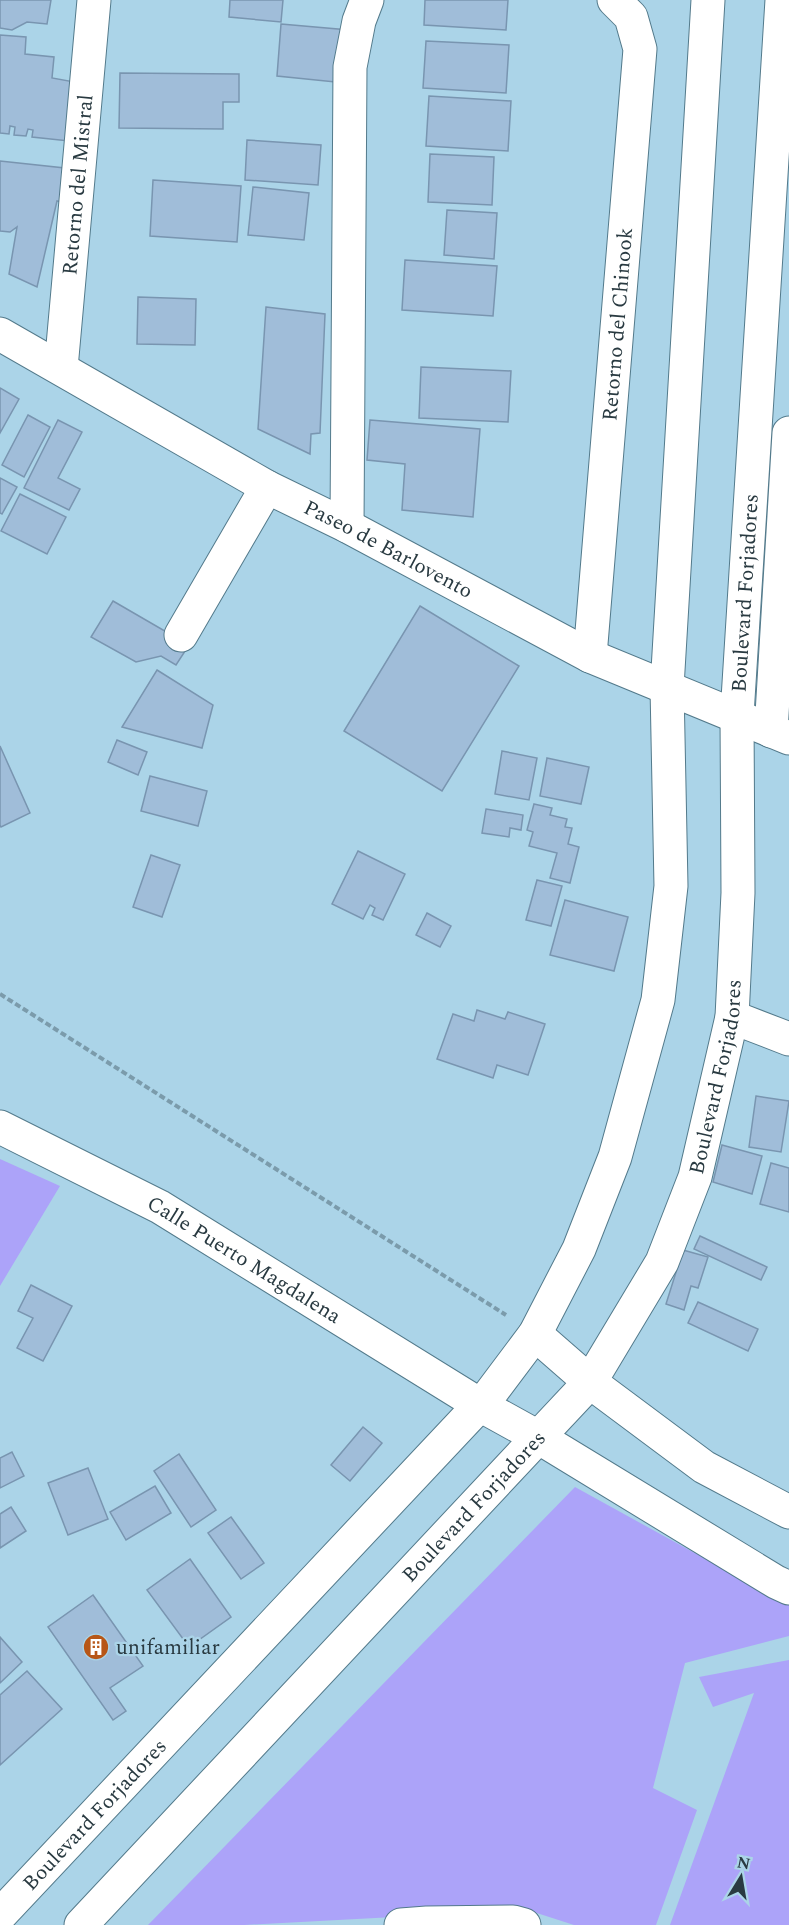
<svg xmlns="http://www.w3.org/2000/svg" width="789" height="1925" font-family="Spectral,serif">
	<rect width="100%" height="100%" fill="#abd4e8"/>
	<!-- green -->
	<g fill="#aca3f9">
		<polygon points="0,1159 60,1186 0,1286"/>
		<polygon points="575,1487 789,1605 789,1636 685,1663 653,1788 697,1810 656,1925 574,1925 512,1905 394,1917 244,1925 148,1925"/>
		<polygon points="789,1660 789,1925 670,1925 754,1693 713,1707 699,1677"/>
	</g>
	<!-- building -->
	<g fill="#a0bdd9" stroke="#7995b0" stroke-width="1.5">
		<polygon points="0,0 51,0 47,24 27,22 12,30 0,28"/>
		<polygon points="230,0 283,0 281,22 229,17"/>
		<polygon points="425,0 508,0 506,30 424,25"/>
		<polygon points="281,24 349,30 345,83 277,76"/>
		<polygon points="0,35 26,37 25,54 54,57 52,78 80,83 69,141 32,137 33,130 28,129 26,136 14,135 15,127 10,126 9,134 0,133"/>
		<polygon points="426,41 509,45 506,93 423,88"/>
		<polygon points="120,73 239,74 239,102 223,102 223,129 119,128"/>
		<polygon points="429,96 511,101 508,151 426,146"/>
		<polygon points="247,140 321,145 318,185 245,180"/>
		<polygon points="430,154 494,157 492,205 428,202"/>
		<polygon points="0,161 74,169 71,204 57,201 37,287 9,274 17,227 10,232 0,231"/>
		<polygon points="153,180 241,186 237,242 150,236"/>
		<polygon points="253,187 309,193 304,240 248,235"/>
		<polygon points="447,210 497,213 494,259 444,255"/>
		<polygon points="405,260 497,266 493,316 402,310"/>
		<polygon points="138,297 196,299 195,345 137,344"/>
		<polygon points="266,307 325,314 320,433 311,434 310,454 258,429"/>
		<polygon points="421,367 511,371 508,422 419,418"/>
		<polygon points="0,388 19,399 0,433"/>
		<polygon points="28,415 50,427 24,477 2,465"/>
		<polygon points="58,420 82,432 58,478 80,489 69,510 24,488"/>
		<polygon points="370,420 480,429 473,517 402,510 405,464 367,460"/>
		<polygon points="0,478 17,487 2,514 0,513"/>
		<polygon points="20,494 66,517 47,554 1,531"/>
		<polygon points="113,601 189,645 176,665 161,656 136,662 91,637"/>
		<polygon points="420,606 519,666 442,791 344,731"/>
		<polygon points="157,670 213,705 202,748 122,727"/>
		<polygon points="117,740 147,752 138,775 108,762"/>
		<polygon points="0,746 30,813 1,827 0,825"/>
		<polygon points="502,751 537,758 529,800 495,794"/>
		<polygon points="547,758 589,767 581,804 540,796"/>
		<polygon points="150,776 207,791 198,826 141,811"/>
		<polygon points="534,804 552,808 550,815 567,819 565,827 572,828 568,844 579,847 570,883 550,878 557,853 529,846 533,832 527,830"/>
		<polygon points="486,809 523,815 521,830 510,828 509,837 482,833"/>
		<polygon points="358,851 405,874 383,920 372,915 375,908 370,905 363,919 332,904"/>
		<polygon points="151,855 180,865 162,917 133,907"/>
		<polygon points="537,880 562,886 551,926 526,920"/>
		<polygon points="565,900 628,917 614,971 550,955"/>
		<polygon points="427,913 451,926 440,947 416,935"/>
		<polygon points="477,1010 505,1019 508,1012 545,1024 528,1075 497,1065 493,1078 437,1059 453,1014 474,1021"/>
		<polygon points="756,1096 789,1101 781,1152 749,1147"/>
		<polygon points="722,1145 762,1156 752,1194 713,1182"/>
		<polygon points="771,1163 789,1168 789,1212 760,1204"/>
		<polygon points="700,1236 767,1267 761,1280 694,1249"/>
		<polygon points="683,1250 708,1257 698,1288 691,1286 684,1310 666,1304"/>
		<polygon points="31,1285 72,1306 43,1361 17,1348 33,1318 18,1311"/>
		<polygon points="698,1302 758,1329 748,1351 688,1323"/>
		<polygon points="363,1427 382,1443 350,1481 331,1465"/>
		<polygon points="12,1452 24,1476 0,1488 0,1458"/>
		<polygon points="179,1454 216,1510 191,1527 154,1471"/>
		<polygon points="88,1468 108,1519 68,1535 48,1483"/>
		<polygon points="155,1486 171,1513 126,1540 110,1512"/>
		<polygon points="11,1507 26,1531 0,1548 0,1514"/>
		<polygon points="231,1517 264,1563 241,1579 208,1533"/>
		<polygon points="190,1559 231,1617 189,1647 147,1590"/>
		<polygon points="93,1595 143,1666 110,1688 126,1711 113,1720 48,1627"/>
		<polygon points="0,1637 22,1662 0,1683"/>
		<polygon points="27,1671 62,1709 0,1765 0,1695"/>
	</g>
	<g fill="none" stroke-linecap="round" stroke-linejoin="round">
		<!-- street casing -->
		<g stroke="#537a8b" stroke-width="35">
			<g id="street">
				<path id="s1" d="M61 368 94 0"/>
				<polyline points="347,526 350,67 359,21 367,0"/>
				<polyline points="181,635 267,487"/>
				<path id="s2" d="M590 656 640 49 631 17 614 0"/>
				<polyline points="771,731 789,433"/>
				<polyline points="732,1017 789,1039"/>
				<path id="s3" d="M0 1127 160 1207 480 1405 538 1437 776 1582 789 1588"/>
				<polyline points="535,1334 590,1382 704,1467 789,1512"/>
				<polyline points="401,1925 427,1923 513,1922 524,1925"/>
			</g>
		</g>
		<!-- secondary casing -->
		<g stroke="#537a8b" stroke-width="35">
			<g id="secondary">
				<path id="s4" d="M0 334 267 487 347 526 590 656 789 738"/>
				<path id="s5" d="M0 1915 490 1394 535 1334 579 1249 615 1157 658 1000 671 886 667 687 708 0"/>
				<path id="s6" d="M81 1925 590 1382 662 1262 695 1177 732 1017 738 893 737 715 782 0"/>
			</g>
		</g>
		<!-- path -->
		<polyline stroke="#7b9bab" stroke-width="4" stroke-dasharray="6 3" stroke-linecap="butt" points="0,994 506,1315"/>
		<!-- street -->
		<use href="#street" stroke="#fff" stroke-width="33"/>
		<!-- secondary -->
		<use href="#secondary" stroke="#fff" stroke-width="33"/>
	</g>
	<!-- icons -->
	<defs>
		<g id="building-disc" transform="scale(1.35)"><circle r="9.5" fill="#b75617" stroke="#abd4e8"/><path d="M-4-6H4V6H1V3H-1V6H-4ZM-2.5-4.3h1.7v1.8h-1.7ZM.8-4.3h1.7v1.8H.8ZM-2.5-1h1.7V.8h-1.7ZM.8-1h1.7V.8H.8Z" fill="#fff"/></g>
	</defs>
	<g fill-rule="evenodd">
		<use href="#building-disc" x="96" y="1647"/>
	</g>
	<g text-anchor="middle" stroke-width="4.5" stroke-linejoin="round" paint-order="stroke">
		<!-- street labels -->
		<g font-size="21" fill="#293a41" stroke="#abd4e8">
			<text dy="7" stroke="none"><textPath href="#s1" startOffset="184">Retorno del Mistral</textPath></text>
			<text dy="7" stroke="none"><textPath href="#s2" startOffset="333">Retorno del Chinook</textPath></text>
			<text dy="7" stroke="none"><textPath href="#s4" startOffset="444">Paseo de Barlovento</textPath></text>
			<text dy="7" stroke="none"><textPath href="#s6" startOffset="1564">Boulevard Forjadores</textPath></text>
			<text dy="7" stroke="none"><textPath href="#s6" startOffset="1078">Boulevard Forjadores</textPath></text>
			<text dy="7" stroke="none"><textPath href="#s3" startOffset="278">Calle Puerto Magdalena</textPath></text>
			<text dy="7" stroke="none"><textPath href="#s6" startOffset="574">Boulevard Forjadores</textPath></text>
			<text dy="7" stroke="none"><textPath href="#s5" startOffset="138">Boulevard Forjadores</textPath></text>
		</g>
		<!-- poi labels -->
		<g font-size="21" fill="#293a41" stroke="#abd4e8" text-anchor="start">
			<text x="116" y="1654">unifamiliar</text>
		</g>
	</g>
	<!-- north arrow -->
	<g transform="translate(741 1877) rotate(11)" stroke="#abd4e8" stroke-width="4.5" paint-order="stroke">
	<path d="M0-4.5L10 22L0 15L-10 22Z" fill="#293a41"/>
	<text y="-9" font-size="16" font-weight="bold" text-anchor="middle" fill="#293a41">N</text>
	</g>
</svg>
